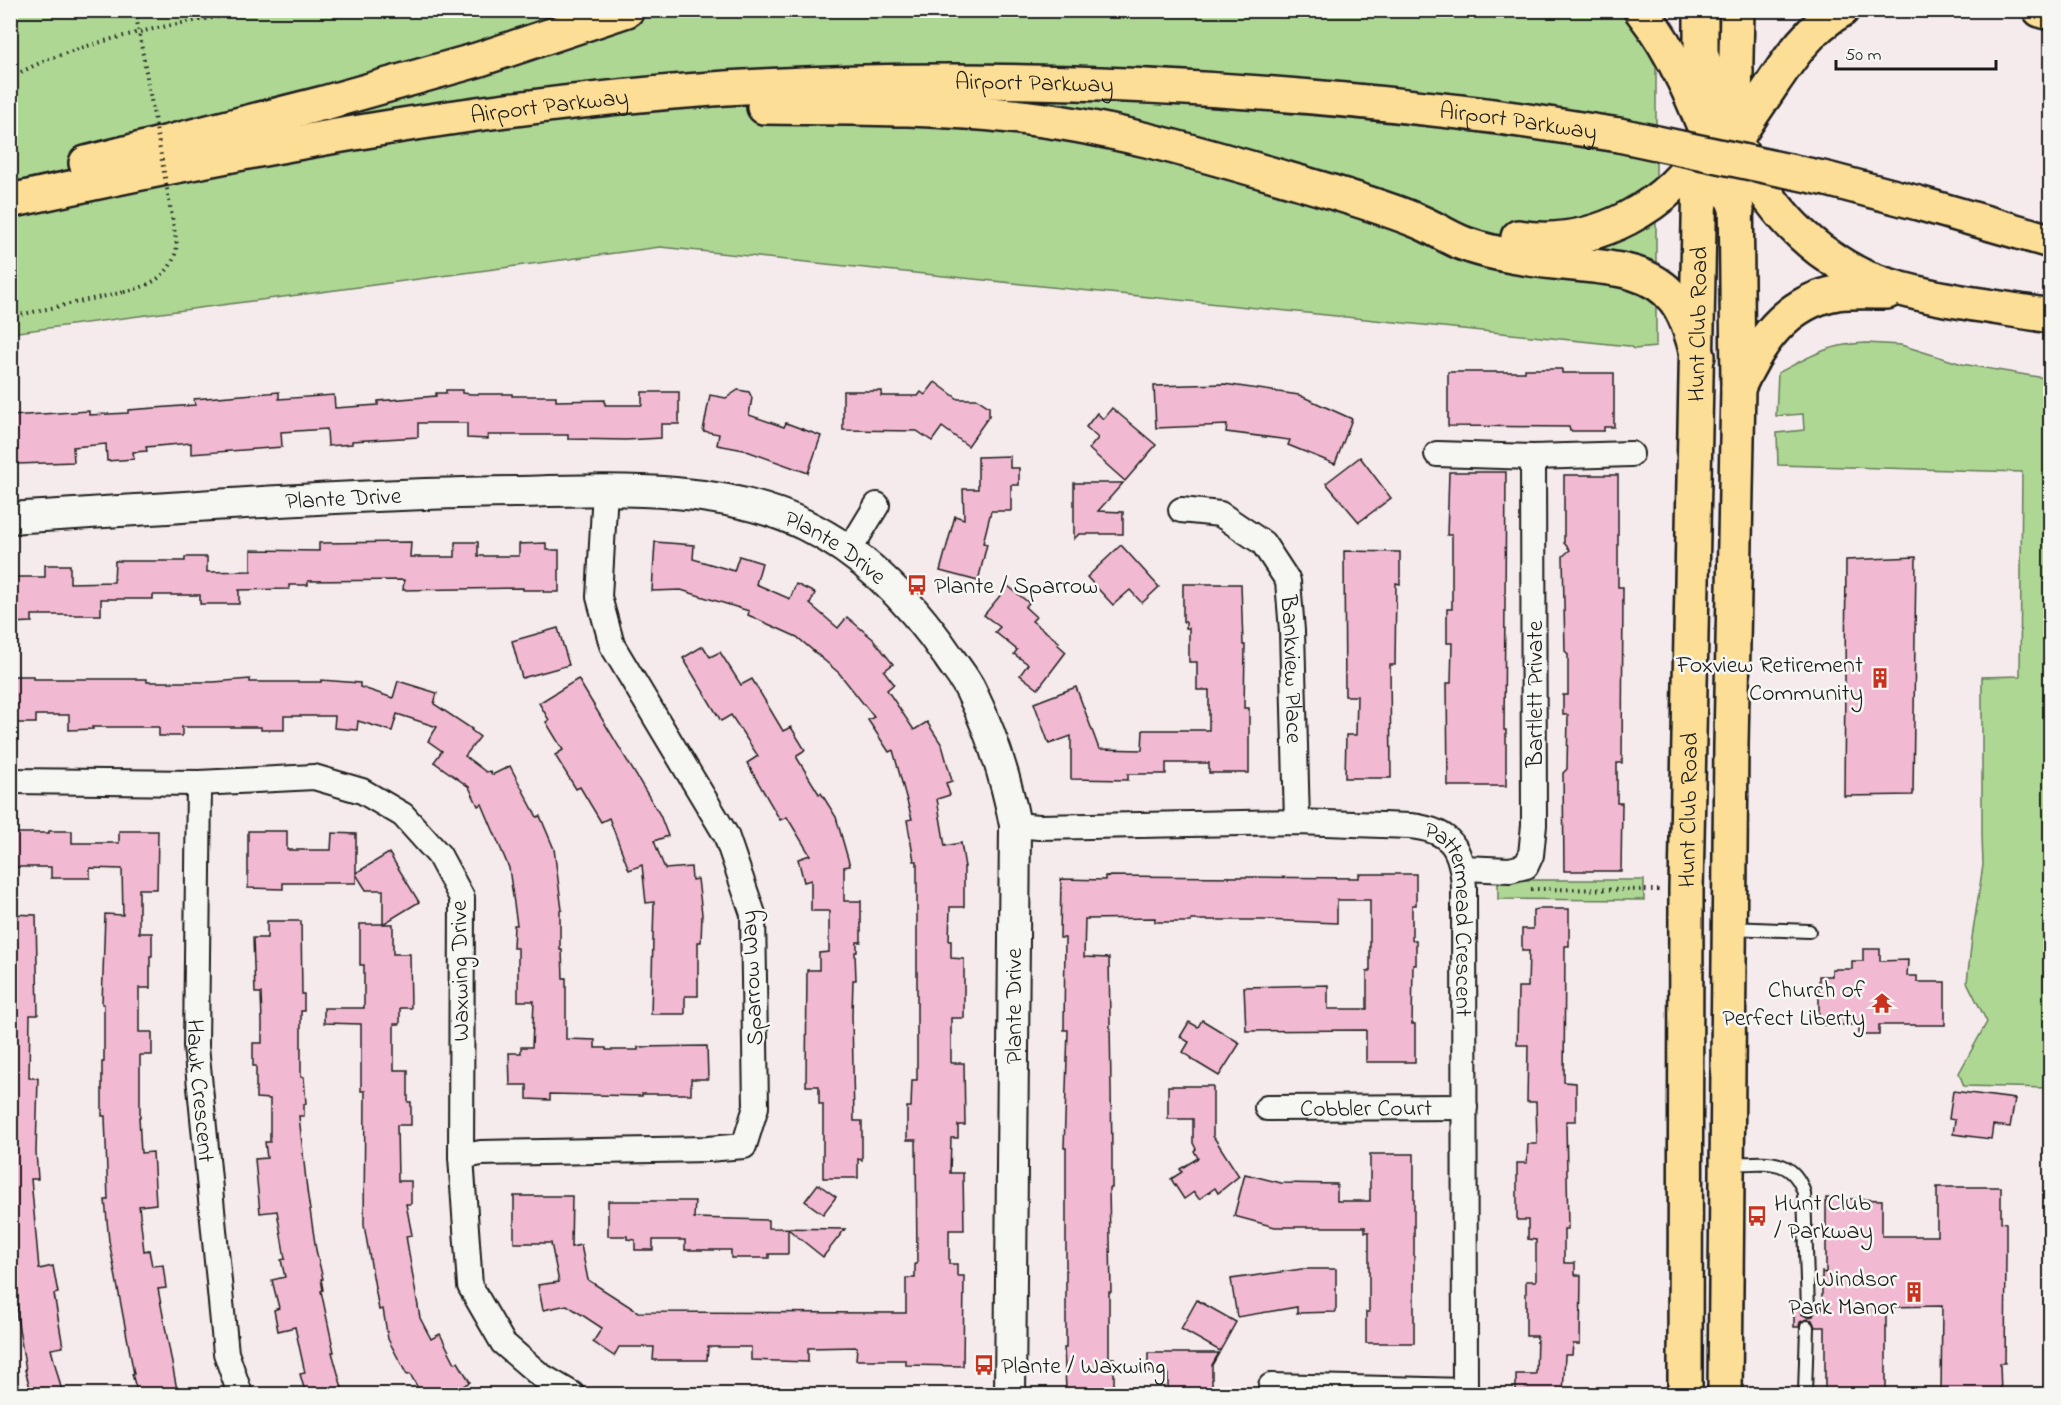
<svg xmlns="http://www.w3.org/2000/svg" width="2061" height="1405" font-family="'Indie Flower',sans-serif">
	<rect width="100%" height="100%" fill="#f5eaec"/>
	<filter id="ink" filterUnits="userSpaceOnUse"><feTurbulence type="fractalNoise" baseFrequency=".0167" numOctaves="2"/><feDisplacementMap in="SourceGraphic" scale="12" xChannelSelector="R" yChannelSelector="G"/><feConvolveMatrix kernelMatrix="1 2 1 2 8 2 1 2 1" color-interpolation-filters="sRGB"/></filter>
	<g filter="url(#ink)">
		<!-- green -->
		<g fill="#aed794" stroke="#657a58" stroke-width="1.5">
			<polygon points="10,11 1656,11 1656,347 1634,349 1629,346 660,247 11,333"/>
			<path d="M1866 343 1901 345 1962 364 2050 379V1088L1964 1086 1959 1073 1987 1022 1967 982 1972 938 1983 865 1982 835V677L2020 676 2022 472 1778 465 1777 433 1804 430 1803 414 1776 416 1778 373C1811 356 1828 344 1866 343Z"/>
			<polygon points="1498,880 1644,880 1644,900 1498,899"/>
		</g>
		<!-- building -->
		<g fill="#f2bad2" stroke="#1c1c1c" stroke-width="1.5">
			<polygon points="1525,369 1562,369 1562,373 1614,373 1614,427 1604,427 1604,431 1570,431 1569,427 1448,426 1448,372 1525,372"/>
			<polygon points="935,382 958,399 977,399 989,407 989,416 968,446 942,427 932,441 917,431 843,430 843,391 882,391 881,396 918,396 921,392 925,395"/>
			<polygon points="1224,384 1299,395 1352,419 1335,464 1288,445 1290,440 1226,432 1227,425 1156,428 1154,386"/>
			<polygon points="446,390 462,390 462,393 472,394 512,394 512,396 556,396 556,401 605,400 605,405 642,405 642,392 679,392 679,424 661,424 661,438 626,440 568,439 568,435 488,435 488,439 467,438 467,423 418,423 418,437 352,441 352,444 328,446 327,429 281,432 282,447 191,454 191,443 146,447 147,451 133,452 134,459 107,461 106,444 73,447 74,462 17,464 16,453 10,453 10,416 89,411 89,415 128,413 128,410 195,405 194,399 279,392 279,399 334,395 335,408 378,405 378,401 436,396 436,393 446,393"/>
			<polygon points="738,390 749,392 752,398 749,415 784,427 786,423 821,436 808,473 744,450 717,445 719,434 703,431 710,395 726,398"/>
			<polygon points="1112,408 1156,445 1125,481 1089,449 1098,438 1086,427 1097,413 1103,419"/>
			<polygon points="1010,456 1010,468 1019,468 1019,485 1011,485 1011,511 991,511 983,543 987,544 978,581 940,571 955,516 964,519 963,489 978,489 978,457"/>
			<polygon points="1360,457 1391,498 1359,522 1326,483"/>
			<polygon points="1449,472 1506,472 1504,730 1506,730 1506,786 1448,786 1447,683 1451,683 1452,643 1447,643 1447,609 1452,609 1452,535 1447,535"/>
			<polygon points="1564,475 1618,475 1618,587 1623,587 1622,763 1617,763 1617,803 1622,803 1621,871 1564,871 1563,773 1567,769 1568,715 1563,715 1563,695 1568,695 1568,654 1565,651 1563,556 1570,550 1564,543"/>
			<polygon points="1074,483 1123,483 1098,511 1123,512 1123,534 1079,534 1074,539"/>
			<polygon points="411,542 410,557 455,557 455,542 478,542 478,556 519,556 519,544 546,543 546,550 559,550 559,592 543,592 543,590 523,590 523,588 403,590 404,580 308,581 308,585 289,585 289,589 239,590 239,604 200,604 200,595 153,595 153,599 101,599 101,615 32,615 32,622 10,623 10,577 45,577 45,565 70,565 70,583 114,582 115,561 185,561 185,557 207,557 207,572 251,571 251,550 319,551 319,543"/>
			<polygon points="655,542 694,545 693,559 734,571 739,556 762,563 756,584 790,599 796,584 815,593 810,604 838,628 847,617 873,639 893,664 884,671 894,684 887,690 914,730 927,722 942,745 952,781 946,783 950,795 937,799 945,846 961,843 965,867 964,867 964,907 950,907 949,941 951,941 951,958 964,959 964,1018 951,1018 951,1063 964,1063 965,1125 958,1125 958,1138 951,1138 950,1173 963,1173 964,1230 949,1230 949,1264 957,1264 957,1276 964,1276 963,1366 906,1365 906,1360 856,1360 857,1347 808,1348 808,1362 751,1360 751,1347 708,1347 707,1360 653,1360 654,1347 619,1347 614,1356 593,1342 602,1328 567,1305 543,1310 538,1285 559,1282 551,1243 514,1243 514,1196 572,1196 571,1247 581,1245 588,1280 638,1312 906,1313 906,1278 915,1278 915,1264 917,1264 916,1140 907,1140 907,1107 911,1107 912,1080 917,1080 917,861 914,861 907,820 912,819 893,750 889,752 868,720 874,717 839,673 797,637 748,615 749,611 681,590 652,591"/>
			<polygon points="1121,545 1159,587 1142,603 1130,590 1113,605 1087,577"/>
			<polygon points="1344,551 1400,552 1400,584 1396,583 1395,665 1390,665 1391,778 1345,778 1346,735 1356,735 1357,696 1345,696"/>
			<polygon points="1916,557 1913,795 1844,796 1846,560"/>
			<polygon points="1183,584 1241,584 1243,645 1245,645 1244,708 1249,708 1249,773 1209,773 1209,763 1166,763 1166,774 1128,774 1128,780 1071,779 1071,736 1049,744 1034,703 1076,687 1099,749 1142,750 1143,730 1209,730 1209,690 1197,690 1197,662 1189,662 1189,628 1186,628 1186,622 1183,622"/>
			<polygon points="1008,586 1029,603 1025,607 1036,617 1032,621 1059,642 1057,644 1066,652 1038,689 1020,675 1028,664 1014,654 1017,650 995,632 1000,627 984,615"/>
			<polygon points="558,628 569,665 522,678 512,641"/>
			<polygon points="703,646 710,657 720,652 741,685 752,679 783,731 791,727 805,750 797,755 797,758 819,794 821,793 836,817 850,866 844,867 844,901 861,901 861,942 857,942 857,952 855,952 856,980 853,980 852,1015 854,1121 862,1121 862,1160 858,1159 858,1178 823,1178 823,1104 819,1104 819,1086 806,1086 807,970 819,970 819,953 829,952 829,911 811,911 811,880 804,882 798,859 810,855 787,817 780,820 747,763 758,756 731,715 721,721 683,658"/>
			<polygon points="10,676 33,676 33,679 147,679 147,682 214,682 250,679 250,682 321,682 321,680 360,683 360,687 393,698 398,681 437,693 434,704 472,729 471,730 480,737 465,756 486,772 490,771 492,775 510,766 537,817 540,816 554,849 562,910 560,910 560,950 562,950 563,978 566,978 566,1039 595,1040 595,1048 606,1048 606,1050 638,1050 638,1047 707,1046 708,1079 691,1079 691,1094 642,1094 642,1096 550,1094 550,1100 527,1099 527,1085 510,1085 509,1053 521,1053 521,1047 532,1047 534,1001 518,1001 518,948 513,948 514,925 517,925 509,868 482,804 478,806 469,787 434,762 442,751 428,741 437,727 397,714 392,731 358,721 357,730 334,728 335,716 284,716 284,730 261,730 261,727 182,727 182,736 159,736 159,727 92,727 93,729 69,730 69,715 36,715 36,723 12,723"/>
			<polygon points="578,679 660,815 668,836 654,841 665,869 691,867 692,880 698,879 702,914 701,942 698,942 698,996 685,996 685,1014 651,1014 654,902 646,903 642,865 629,870 609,818 601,822 580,787 576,789 555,755 563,750 546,722 549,720 539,703"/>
			<polygon points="49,831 72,831 72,843 119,843 119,831 158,831 157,889 139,889 139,933 152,933 152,956 150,956 150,988 139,988 139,1032 152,1032 152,1055 140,1055 140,1117 139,1117 141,1153 153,1152 156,1204 139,1206 144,1251 149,1250 152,1266 163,1265 166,1288 158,1289 178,1395 138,1395 132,1374 134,1374 109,1241 105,1200 108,1200 105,1116 102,1116 102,1062 104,1062 104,1004 102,1004 105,914 123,915 122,869 90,868 90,878 51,878 51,867 10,867 10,833 49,833"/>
			<polygon points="248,831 287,831 287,850 331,850 332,833 356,834 356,873 389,853 419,902 383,924 383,890 366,890 356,874 356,883 283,883 283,889 248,888"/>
			<polygon points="1359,874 1416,874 1416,905 1412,905 1412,940 1416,940 1416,965 1413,965 1412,1024 1415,1024 1415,1062 1366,1062 1366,1030 1246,1031 1244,987 1328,985 1328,1009 1367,1009 1367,971 1370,971 1370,900 1337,900 1337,923 1264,920 1191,920 1191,922 1155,922 1155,918 1085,919 1084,957 1109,958 1112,1152 1112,1188 1109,1188 1111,1292 1109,1292 1109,1358 1114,1358 1114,1389 1066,1389 1064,1348 1066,1348 1066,1148 1064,1148 1068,1030 1064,1030 1065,938 1060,938 1061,879 1105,880 1105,876 1359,878"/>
			<polygon points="1538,909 1569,909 1569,946 1565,946 1564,1082 1576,1083 1576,1121 1566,1121 1568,1229 1564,1229 1564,1263 1575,1263 1575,1275 1581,1275 1580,1344 1573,1344 1572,1355 1565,1355 1563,1395 1516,1395 1516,1374 1536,1374 1537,1336 1526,1336 1526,1281 1536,1281 1536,1240 1528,1239 1528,1220 1517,1220 1517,1163 1527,1163 1528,1144 1537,1144 1536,1102 1527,1102 1528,1045 1517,1045 1518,987 1528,987 1529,951 1522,951 1522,929 1533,929 1533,910"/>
			<polygon points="10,914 36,915 38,1015 30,1015 29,1078 38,1078 36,1152 38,1179 31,1179 39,1269 53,1266 58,1293 54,1294 63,1347 51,1349 63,1395 32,1395 25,1370 26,1370 16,1311 18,1310 12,1278 10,1279"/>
			<polygon points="267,921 301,921 302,994 304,994 304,1011 301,1011 301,1077 304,1077 306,1104 304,1104 304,1116 299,1116 307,1190 316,1250 323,1279 321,1279 323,1290 321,1291 334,1352 332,1352 344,1395 306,1395 300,1374 305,1373 295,1327 278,1331 274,1310 279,1308 272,1280 285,1277 281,1260 285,1259 277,1211 260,1213 255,1159 267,1158 265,1142 270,1142 270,1099 256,1098 256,1066 253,1066 253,1043 262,1043 262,1022 261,993 255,993 253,938 267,938"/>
			<polygon points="360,924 393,924 393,954 410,954 411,1008 400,1008 400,1024 394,1024 394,1070 408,1070 408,1102 411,1102 411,1125 397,1125 398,1181 411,1181 411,1204 406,1204 412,1235 406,1236 420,1318 431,1339 440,1334 455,1363 458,1362 470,1382 458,1389 462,1395 422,1395 410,1374 407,1375 388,1339 383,1309 379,1310 364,1225 365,1091 361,1091 361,1024 324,1023 324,1008 364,1008 364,965 360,965"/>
			<polygon points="1863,949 1880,949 1880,961 1908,960 1907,976 1917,976 1917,982 1945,982 1945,1025 1879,1025 1879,1035 1859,1035 1859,1025 1819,1025 1819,976 1832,976 1832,969 1852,969 1852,961 1863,961"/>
			<polygon points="1202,1020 1240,1043 1219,1076 1191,1059 1192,1058 1183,1052 1189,1042 1180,1037 1189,1022 1198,1027"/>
			<polygon points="1168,1086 1213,1086 1213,1136 1239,1176 1218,1193 1215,1188 1199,1199 1194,1192 1184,1199 1171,1179 1182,1172 1180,1169 1198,1158 1194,1151 1196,1149 1193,1143 1193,1119 1168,1119"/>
			<polygon points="1953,1091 2015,1099 2010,1127 1993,1125 1991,1139 1953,1134 1955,1120 1949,1119"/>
			<polygon points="1370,1154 1414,1154 1414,1343 1366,1343 1366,1312 1369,1312 1369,1232 1365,1232 1365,1227 1275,1227 1234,1216 1245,1174 1281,1183 1337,1184 1337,1201 1370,1201"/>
			<polygon points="818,1184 836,1197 823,1214 805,1201"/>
			<polygon points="1937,1187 2001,1187 2001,1222 2006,1223 2006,1253 2005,1363 2000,1363 2001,1395 1941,1395 1942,1306 1886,1307 1886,1395 1825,1395 1825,1327 1815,1327 1812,1320 1807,1319 1800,1322 1799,1327 1794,1327 1794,1309 1800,1309 1801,1314 1808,1317 1813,1316 1816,1309 1822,1309 1822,1272 1826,1273 1826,1198 1882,1200 1882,1236 1937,1236"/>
			<polygon points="608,1201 695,1201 694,1218 768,1220 768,1228 845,1229 823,1257 788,1229 788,1254 769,1254 769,1258 731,1258 731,1250 685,1250 685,1240 653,1240 653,1250 635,1250 635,1240 627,1239 627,1236 608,1236"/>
			<polygon points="1302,1269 1336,1269 1336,1312 1297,1313 1297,1307 1237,1317 1231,1279"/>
			<polygon points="1197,1300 1236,1322 1220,1351 1181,1329"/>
			<polygon points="1148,1353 1219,1353 1212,1365 1212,1392 1201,1392 1201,1395 1168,1395 1168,1372 1148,1372"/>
		</g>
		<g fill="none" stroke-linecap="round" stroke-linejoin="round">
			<!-- service casing -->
			<g stroke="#1c1c1c" stroke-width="16">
				<g id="service">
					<polyline points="1730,928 1809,931"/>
					<path d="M1730 1164C1763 1163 1792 1155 1804 1193L1808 1309"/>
					<polyline points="1805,1394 1807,1327"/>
				</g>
			</g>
			<!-- minor casing -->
			<g stroke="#1c1c1c" stroke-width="28">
				<g id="minor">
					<polyline points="1437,454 1533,457 1631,454"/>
					<path id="s1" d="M1181 510 1220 514 1263 543 1288 581 1292 631 1297 822"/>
					<polyline points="849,551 877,505"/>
					<polyline points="10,781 199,783 314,777 362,791 403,815 439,855 462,898 461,1157 470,1286 503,1343 540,1375 572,1394"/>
					<path id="s2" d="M199 783 196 1046 226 1353 240 1394"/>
					<path id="s3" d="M1015 825 1039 827 1297 822 1410 826C1452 830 1462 849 1464 888L1465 1394"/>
					<polyline points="1463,868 1510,870 1526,866 1531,855 1534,825 1533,457"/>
					<path id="s4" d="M1267 1108 1465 1107"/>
					<polyline points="461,1157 481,1153 708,1149 744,1146 756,1107 753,914 726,835 612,645 599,597 605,490"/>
					<polyline points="1271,1386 1465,1391"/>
				</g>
			</g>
			<!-- tertiary casing -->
			<g stroke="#1c1c1c" stroke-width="34">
				<g id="tertiary">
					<path id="s5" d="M10 518C178 508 346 494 514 492 607 490 719 483 805 525 865 554 911 602 948 656 955 667 965 678 971 691 992 734 1006 778 1015 825L1010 1394"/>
				</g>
			</g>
			<!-- primary casing -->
			<g stroke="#1c1c1c" stroke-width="38">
				<g id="primary">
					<polyline points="1701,82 1701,10"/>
					<polyline points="1735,102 1737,10"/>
					<path id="s6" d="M1685 1394 1686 890 1700 172"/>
					<polyline points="1725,1394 1731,744 1738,388 1736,180"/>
				</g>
			</g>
			<!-- trunk casing -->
			<g stroke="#1c1c1c" stroke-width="38">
				<g id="trunk">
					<path d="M1641 10C1687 68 1709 143 1737 210"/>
					<polyline points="2040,10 2050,13"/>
					<path d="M1701 54C1727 127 1755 201 1820 250 1835 261 1850 271 1867 278 1921 299 1993 306 2050 316"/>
					<path d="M764 107C846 108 929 107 1011 116 1103 125 1192 151 1281 177 1325 190 1373 203 1415 220 1432 226 1448 238 1465 244 1495 255 1532 260 1564 263 1602 268 1649 266 1675 300 1687 316 1692 337 1698 356"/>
					<polyline points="86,163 324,103 477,60 627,10"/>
					<polyline points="1827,179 1918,203 2050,241"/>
					<path id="s7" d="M10 201C246 149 485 104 726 88 965 73 1204 83 1442 110 1501 116 1560 126 1619 135"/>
					<path d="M1700 202C1719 164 1741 130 1765 95 1786 64 1807 29 1842 10"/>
					<path d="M1518 237C1594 249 1670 207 1708 141 1721 119 1728 96 1736 72"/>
					<path d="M1738 388C1758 344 1785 302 1837 293 1853 291 1871 292 1887 292"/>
				</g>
			</g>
			<!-- path -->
			<g stroke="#1c1c1c" stroke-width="4" stroke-dasharray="1.5 4.5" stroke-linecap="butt">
				<path d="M10 77C24 71 38 63 52 58 119 33 203 17 274 10"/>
				<polyline points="10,317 124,292"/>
				<polyline points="1531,889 1661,890"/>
			</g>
			<!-- service -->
			<use href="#service" stroke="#f6f6f2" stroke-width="12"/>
			<!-- minor -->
			<use href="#minor" stroke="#f6f6f2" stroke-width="24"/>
			<!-- tertiary -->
			<use href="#tertiary" stroke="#f6f6f2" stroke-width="30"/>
			<!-- primary -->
			<use href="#primary" stroke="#fcde96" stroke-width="33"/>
			<!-- trunk -->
			<use href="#trunk" stroke="#fcde96" stroke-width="33"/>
			<!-- trunk-bridge casing -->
			<g stroke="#1c1c1c" stroke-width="38" stroke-linecap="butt">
				<polyline id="trunk-bridge" points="1619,135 1827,179"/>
			</g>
			<!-- path-bridge -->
			<path stroke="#1c1c1c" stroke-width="4" stroke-dasharray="1.5 4.5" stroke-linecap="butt" d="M124 292C151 286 173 275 177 245L135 10"/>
			<!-- trunk-bridge -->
			<use href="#trunk-bridge" stroke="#fcde96" stroke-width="33"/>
		</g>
	</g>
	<!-- icons -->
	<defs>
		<g id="bus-bare" transform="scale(1.62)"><path d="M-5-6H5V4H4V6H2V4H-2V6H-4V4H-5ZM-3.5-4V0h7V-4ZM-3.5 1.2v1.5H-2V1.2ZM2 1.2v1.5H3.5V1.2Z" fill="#c8321e" stroke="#f6f6f2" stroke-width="2.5" paint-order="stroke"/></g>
		<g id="building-bare" transform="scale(1.62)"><path d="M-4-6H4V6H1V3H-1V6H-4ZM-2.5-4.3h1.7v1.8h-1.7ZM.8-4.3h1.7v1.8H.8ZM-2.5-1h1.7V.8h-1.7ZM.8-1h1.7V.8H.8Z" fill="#c8321e" stroke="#f6f6f2" stroke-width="2.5" paint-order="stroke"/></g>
		<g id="temple-bare" transform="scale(1.62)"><path d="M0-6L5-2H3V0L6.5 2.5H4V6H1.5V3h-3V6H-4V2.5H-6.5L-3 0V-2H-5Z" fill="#c8321e" stroke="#f6f6f2" stroke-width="2.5" paint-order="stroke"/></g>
	</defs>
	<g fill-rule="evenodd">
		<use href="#bus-bare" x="917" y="585"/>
		<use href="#building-bare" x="1880" y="678"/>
		<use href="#temple-bare" x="1882" y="1003"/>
		<use href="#bus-bare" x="1757" y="1216"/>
		<use href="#building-bare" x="1914" y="1292"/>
		<use href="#bus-bare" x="984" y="1365"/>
	</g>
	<g text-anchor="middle" stroke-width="5" stroke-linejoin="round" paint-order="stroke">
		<!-- street labels -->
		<g font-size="24" fill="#1c1c1c" stroke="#f6f6f2">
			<text dy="8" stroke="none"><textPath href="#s7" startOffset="1034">Airport Parkway</textPath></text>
			<text dy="8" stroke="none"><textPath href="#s7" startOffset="548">Airport Parkway</textPath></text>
			<text dy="8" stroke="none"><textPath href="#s7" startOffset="1520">Airport Parkway</textPath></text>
			<text dy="8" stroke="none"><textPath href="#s6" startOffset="1070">Hunt Club Road</textPath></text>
			<text dy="8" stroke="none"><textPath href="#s5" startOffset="334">Plante Drive</textPath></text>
			<text dy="8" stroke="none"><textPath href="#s5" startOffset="838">Plante Drive</textPath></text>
			<text dy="8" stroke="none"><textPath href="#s1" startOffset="225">Bankview Place</textPath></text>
			<text transform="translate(1534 694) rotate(-90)" y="8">Bartlett Private</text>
			<text dy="8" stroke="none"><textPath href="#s6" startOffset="584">Hunt Club Road</textPath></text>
			<text dy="8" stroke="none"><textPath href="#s3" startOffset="514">Pattermead Crescent</textPath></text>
			<text transform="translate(459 971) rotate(-91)" y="8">Waxwing Drive</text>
			<text transform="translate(751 978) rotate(-93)" y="8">Sparrow Way</text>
			<text transform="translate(1013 1006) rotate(-90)" y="8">Plante Drive</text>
			<text dy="8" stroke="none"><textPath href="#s2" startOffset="308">Hawk Crescent</textPath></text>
			<text dy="8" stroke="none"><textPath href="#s4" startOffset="99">Cobbler Court</textPath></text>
		</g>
		<!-- poi labels -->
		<g font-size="24" fill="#1c1c1c" stroke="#f6f6f2" text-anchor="start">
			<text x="934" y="593">Plante / Sparrow</text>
			<text x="1863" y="672" text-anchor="end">Foxview Retirement<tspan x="1863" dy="28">Community</tspan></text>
			<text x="1865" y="997" text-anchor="end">Church of<tspan x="1865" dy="28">Perfect Liberty</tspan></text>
			<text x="1774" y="1210">Hunt Club<tspan x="1774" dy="28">/ Parkway</tspan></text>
			<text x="1897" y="1286" text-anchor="end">Windsor<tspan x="1897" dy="28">Park Manor</tspan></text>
			<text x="1001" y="1373">Plante / Waxwing</text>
		</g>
	</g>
	<!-- margin -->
	<rect width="2061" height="1405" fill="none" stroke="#f6f6f2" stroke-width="36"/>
	<rect x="18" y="18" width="2025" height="1369" fill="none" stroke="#1c1c1c" stroke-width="2" filter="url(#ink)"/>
	<!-- scale -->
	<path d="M1836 60v9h160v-9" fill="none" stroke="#1c1c1c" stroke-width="3"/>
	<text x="1845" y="60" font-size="18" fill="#1c1c1c" stroke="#f6f6f2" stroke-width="4.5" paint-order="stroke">50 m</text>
</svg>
